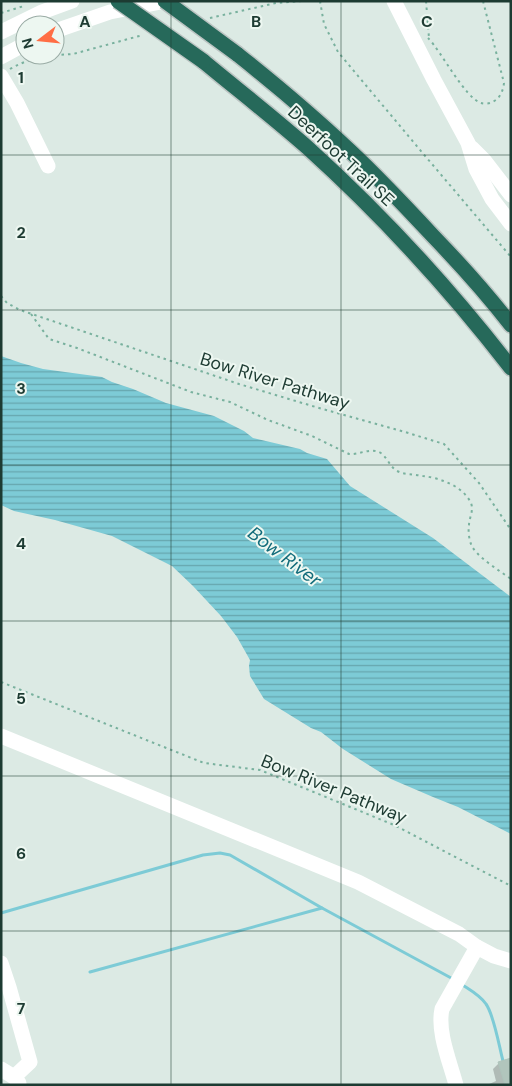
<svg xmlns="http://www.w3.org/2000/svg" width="512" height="1086" font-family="'DM Sans',sans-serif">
	<defs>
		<pattern id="water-rules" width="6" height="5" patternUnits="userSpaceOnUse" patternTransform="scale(1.25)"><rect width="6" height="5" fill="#7dcbd6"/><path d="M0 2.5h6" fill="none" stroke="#66a6ae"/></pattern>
	</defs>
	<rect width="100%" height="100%" fill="#dceae4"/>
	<!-- water -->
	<polygon fill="url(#water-rules)" points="1,356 21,363 43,369 102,377 112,382 133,389 166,403 214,416 244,431 253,438 300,449 307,453 327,459 350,486 433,538 511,597 511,834 458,807 433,797 391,779 343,749 321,732 311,728 264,699 250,676 249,666 250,660 237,637 221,616 193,586 172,566 112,536 55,520 14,511 1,505"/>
	<!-- shadow -->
	<polygon fill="#0003" points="499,1063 511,1085 487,1085 496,1081 493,1069"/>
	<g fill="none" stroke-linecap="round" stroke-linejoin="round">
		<!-- stream -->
		<g stroke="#7dcbd6" stroke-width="3">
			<polyline points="1,913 203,855 220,853 230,855 322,908 453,979"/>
			<polyline points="90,972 322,908"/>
			<path d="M461 984C470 990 480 995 486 1004 494 1015 499 1046 503 1061"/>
		</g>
	</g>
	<!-- building -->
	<polygon fill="#b1c5bc" stroke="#aec4bb" points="511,1058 511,1085 505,1085 498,1062"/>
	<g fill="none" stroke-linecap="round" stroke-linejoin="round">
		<!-- highway casing -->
		<g stroke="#bbc4c2" stroke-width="18">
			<g id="highway">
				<path d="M237 54C276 85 314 117 350 151 379 178 406 207 433 236 460 264 487 294 511 325"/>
				<path d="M203 61C238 90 274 118 308 148 382 215 450 289 511 368"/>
			</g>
		</g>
		<!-- path -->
		<g stroke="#79b19e" stroke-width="2" stroke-dasharray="2.5 4" stroke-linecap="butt">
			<polyline points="320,1 324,24 338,52 426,157 511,257"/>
			<polyline points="426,1 429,38"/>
			<polyline points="1,13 24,6"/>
			<polyline points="210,18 276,3 303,1"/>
			<path d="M428 38C441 51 465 98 481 103 484 104 489 104 492 102 500 99 503 91 504 83L483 1"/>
			<polyline points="55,55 73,54 143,35"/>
			<path d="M10 69C24 61 38 57 54 55"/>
			<polyline points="1,296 7,303 20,310 239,384 319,408 405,432 444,444 479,483 511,530"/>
			<path d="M31 314 49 339 77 348 191 392 230 402 268 420 312 436 349 454C358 455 369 448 379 452 387 456 389 466 397 471 405 475 414 474 423 476 440 478 463 486 471 503 474 511 469 518 469 525 468 531 469 539 471 544 475 556 500 571 511 579"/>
			<polyline points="1,682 204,763 260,770 394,825 511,886"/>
		</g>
		<!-- minor -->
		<g stroke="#fff" stroke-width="15">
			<polyline points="394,1 434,80 468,143 476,169 492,199 511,224"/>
			<polyline points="55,31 110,12 166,1"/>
			<polyline points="1,32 42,12 72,1"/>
			<polyline points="1,57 25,44"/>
			<polyline points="1,76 17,103 48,166"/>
			<polyline points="472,148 484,160 511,195"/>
			<polyline points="1,736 358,882 459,934 477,947 494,956 511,961"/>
			<polyline points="1,963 9,987 30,1062 14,1077"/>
			<polyline points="1,1069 14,1077 19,1083"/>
			<path d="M456 1085C450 1062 437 1032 442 1009L477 947"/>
		</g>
		<!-- highway -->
		<use href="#highway" stroke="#26695a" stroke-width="15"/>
		<!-- highway-bridge casing -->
		<g stroke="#bbc4c2" stroke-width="18" stroke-linecap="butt">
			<g id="highway-bridge">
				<polyline points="118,1 203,61"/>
				<polyline points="165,1 237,54"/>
			</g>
		</g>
		<!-- highway-bridge -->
		<use href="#highway-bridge" stroke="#26695a" stroke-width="15"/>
	</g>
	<!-- grid -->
	<path fill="none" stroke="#1d3b32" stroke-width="1" stroke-opacity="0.55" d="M171 1V1085M341 1V1085M1 155H511M1 310H511M1 465H511M1 621H511M1 776H511M1 931H511"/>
	<g text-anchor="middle" stroke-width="4" stroke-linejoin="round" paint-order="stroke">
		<!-- street labels -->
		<g font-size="18" fill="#1d3b32" stroke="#edf7f1">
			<text transform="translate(341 156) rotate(43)" y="6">Deerfoot Trail SE</text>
			<text transform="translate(275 381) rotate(17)" y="6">Bow River Pathway</text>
			<text transform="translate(334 789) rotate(22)" y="6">Bow River Pathway</text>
		</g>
		<!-- water labels -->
		<g font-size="19" font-style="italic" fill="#126c7b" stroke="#edf7f1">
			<text transform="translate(285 556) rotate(37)" y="7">Bow River</text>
		</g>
	</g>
	<g font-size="16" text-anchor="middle" font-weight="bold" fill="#1d3b32" stroke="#edf7f1" stroke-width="4" stroke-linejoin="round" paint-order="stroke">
		<text x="85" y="27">A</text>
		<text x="256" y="27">B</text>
		<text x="427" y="27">C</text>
		<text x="21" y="83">1</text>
		<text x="21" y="238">2</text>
		<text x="21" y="394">3</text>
		<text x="21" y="549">4</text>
		<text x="21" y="704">5</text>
		<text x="21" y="859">6</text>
		<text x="21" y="1014">7</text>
	</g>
	<!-- border -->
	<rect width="512" height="1086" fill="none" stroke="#1d3b32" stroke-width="5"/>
	<!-- north arrow -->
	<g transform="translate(40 40) rotate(254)"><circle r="24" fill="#edf7f1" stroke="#9aaca5"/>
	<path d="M0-4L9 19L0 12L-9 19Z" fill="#ff6e45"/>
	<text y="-8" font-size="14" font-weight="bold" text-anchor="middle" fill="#1d3b32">N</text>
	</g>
</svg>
